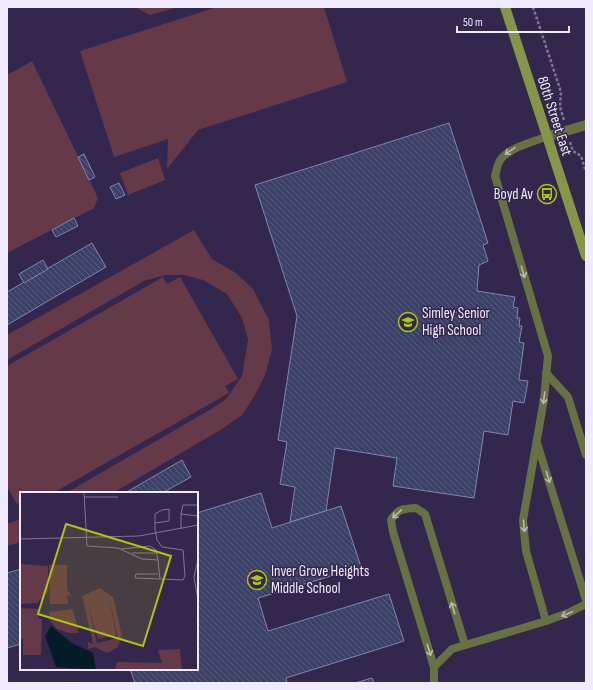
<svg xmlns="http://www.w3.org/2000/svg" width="593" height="690" font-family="'Sofia Sans Condensed',sans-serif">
	<defs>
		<pattern id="building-back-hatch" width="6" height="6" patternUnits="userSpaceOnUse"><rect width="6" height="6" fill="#3b4068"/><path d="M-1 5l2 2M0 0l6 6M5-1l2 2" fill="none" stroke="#585c7f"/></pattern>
	</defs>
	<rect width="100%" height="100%" fill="#34274d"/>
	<!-- grass -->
	<g fill="#643948">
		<polygon points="135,7 179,7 150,15"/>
		<polygon points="217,7 324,7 347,82 198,130 167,169 168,139 114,157 80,51"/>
		<polygon points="32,61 98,198 94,208 7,253 7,75"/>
		<polygon points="158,158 165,180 128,195 120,173"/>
		<polygon points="194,230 212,259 236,273 253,289 269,320 272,350 265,375 255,395 242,415 222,429 113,493 66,493 213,408 226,399 242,376 248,340 242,318 227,294 203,280 184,275 165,275 144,281 7,360 7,335"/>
		<polygon points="163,277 167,284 180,277 238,379 225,386 229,393 53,493 21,493 21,502 17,504 7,487 7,366"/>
		<polygon points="21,519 21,542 7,546 7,524"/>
	</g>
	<!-- building -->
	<g fill="url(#building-back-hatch)" stroke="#7f85b3">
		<polygon points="449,123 488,243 483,245 488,261 479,265 477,291 515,297 513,307 518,308 517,318 520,318 519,326 522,326 519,342 524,343 519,380 528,381 524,403 513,401 508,435 484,431 474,498 393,486 397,458 335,448 326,511 290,522 295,487 280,484 287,442 278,440 297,316 255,185"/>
		<polygon points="84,154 95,177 89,180 78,157"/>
		<polygon points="119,183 125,195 116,199 110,187"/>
		<polygon points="74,218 78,226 56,237 52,230"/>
		<polygon points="92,243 106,267 7,325 7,292"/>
		<polygon points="43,260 48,269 24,283 19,274"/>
		<polygon points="182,460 191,477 162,493 125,493"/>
		<polygon points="261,493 272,528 341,506 361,567 258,598 268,631 389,594 404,641 286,678 287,683 135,683 130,669 197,669 197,513"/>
		<polygon points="21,569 21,644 7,648 7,573"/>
		<polygon points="372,678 374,683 355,683"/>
	</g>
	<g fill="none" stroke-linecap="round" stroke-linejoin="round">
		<!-- path -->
		<g stroke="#7f7594" stroke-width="2.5" stroke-dasharray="3 2" stroke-linecap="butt">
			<polyline points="533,7 561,92 560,107 564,120"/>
			<polyline points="570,142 573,151 581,156 586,172"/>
		</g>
		<!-- lane -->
		<g stroke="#677141" stroke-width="8">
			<polyline points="546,373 568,397 586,455"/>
			<polyline points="537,443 586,600"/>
			<polyline points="546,621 568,613 586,604"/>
			<path d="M434 667 393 532 391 520C399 508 402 509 416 508L425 514 465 645"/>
			<path d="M434 683V667L452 649 546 621 526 551 523 520 544 399 548 356 495 176C497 170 497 164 501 159 509 148 534 141 546 137"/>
		</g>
		<!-- street -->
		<polyline stroke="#677141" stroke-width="10" points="546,137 586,125"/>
		<!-- secondary -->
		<polyline stroke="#879547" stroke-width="10" points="505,7 586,256"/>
	</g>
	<!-- one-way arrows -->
	<defs><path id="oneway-shaft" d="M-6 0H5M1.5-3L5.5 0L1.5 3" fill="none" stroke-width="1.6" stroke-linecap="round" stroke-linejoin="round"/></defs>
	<g stroke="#b9bab2">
		<use href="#oneway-shaft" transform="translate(510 151) rotate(146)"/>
		<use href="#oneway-shaft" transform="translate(523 272) rotate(74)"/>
		<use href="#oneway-shaft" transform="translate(544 398) rotate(97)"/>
		<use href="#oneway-shaft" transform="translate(548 477) rotate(73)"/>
		<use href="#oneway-shaft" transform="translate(397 514) rotate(137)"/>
		<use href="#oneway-shaft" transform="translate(524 526) rotate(85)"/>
		<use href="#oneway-shaft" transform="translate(453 608) rotate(-107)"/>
		<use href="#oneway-shaft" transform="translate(567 614) rotate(158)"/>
		<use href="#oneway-shaft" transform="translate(429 650) rotate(73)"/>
	</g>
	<!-- icons -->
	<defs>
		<g id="bus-ring" transform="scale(1)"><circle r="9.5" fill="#34274d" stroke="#aec509" stroke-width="1.5"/><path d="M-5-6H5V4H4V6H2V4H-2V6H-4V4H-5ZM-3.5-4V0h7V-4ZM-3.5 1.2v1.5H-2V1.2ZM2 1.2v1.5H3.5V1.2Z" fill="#aec509"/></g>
		<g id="school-ring" transform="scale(1)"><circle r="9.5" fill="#34274d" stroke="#aec509" stroke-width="1.5"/><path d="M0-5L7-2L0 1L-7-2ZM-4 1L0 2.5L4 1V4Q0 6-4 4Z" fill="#aec509"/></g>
	</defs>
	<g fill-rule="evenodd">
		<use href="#bus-ring" x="547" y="194"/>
		<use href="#school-ring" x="408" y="322"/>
		<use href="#school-ring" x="257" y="580"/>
	</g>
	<g text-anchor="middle" stroke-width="3" stroke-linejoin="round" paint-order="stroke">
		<!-- street labels -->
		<g font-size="15" fill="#efeafe" stroke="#34274d">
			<text transform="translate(555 116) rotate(72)" y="5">80th Street East</text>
		</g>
		<!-- poi labels -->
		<g font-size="15" fill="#efeafe" stroke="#34274d" text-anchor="start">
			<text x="533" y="199" text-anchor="end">Boyd Av</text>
			<text x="422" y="318">Simley Senior<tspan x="422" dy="17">High School</tspan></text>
			<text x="271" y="576">Inver Grove Heights<tspan x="271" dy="17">Middle School</tspan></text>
		</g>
	</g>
	<!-- overview -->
	<g transform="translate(20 492)">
		<rect width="178" height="178" fill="#34274d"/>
		<path d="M0 72 28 74V100L17 111 0 112ZM29 73H47V98L52 105 47 103 48 112H30ZM80 96 93 105 102 144 98 155 87 161 75 155 68 157V150L73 152 62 104ZM89 106 98 146 77 151 68 112 78 147 96 143ZM0 116 20 117 18 126 22 127 21 163H3V146L0 148ZM53 117 59 141H49L37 137 31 130 29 120ZM160 157 162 178H95L97 170 142 171 138 158Z" fill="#643948" fill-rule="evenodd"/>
		<path d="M31 134 52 151 73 161 76 178 36 175 25 144Z" fill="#061b28"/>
		<path fill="none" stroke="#7f7594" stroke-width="1" d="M64 0 67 54 98 56 122 67 138 68 140 87 163 88 165 84 163 58 142 55 137 48 135 38V22L142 18 149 17V29L135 31M64 5H98M161 22 163 13H178M161 37V22L178 24M0 47 119 44 178 33M101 57 130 54 136 58 138 68M112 61H137M178 67 174 85 178 108M138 82H116L115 86 140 87"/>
		<path fill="#aec509" fill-opacity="0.15" stroke="#aec509" stroke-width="2" d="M46 32 151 64 123 154 18 122Z"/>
		<rect width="178" height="178" fill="none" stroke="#efeafe" stroke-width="2"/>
	</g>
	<!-- border -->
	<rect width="593" height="690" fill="none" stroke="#efeafe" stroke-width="16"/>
	<!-- scale -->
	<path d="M457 26v6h112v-6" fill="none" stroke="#efeafe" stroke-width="2"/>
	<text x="463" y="26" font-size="12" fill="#efeafe" stroke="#34274d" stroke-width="3" paint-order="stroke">50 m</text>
</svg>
